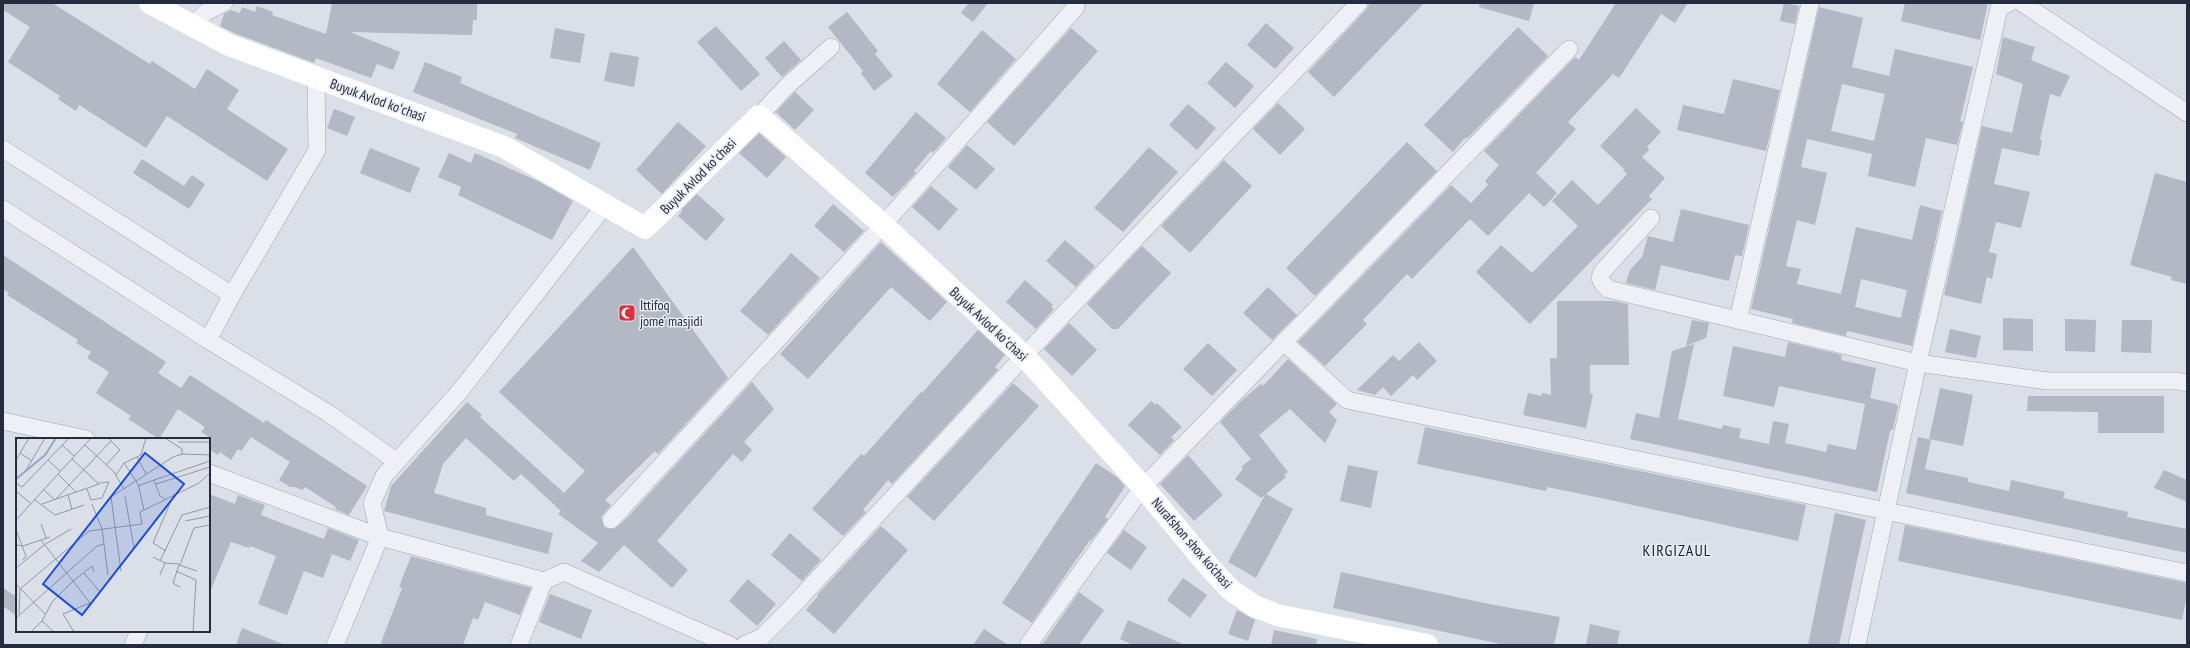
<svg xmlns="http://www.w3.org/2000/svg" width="2190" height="648" font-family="'PT Sans Narrow',sans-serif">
	<rect width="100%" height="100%" fill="#dbdfe7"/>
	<!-- building -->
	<g fill="#b2b8c4" fill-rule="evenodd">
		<polygon points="3,3 52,3 150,64 152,61 195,89 207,69 239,90 227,109 288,149 267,181 167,116 146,148 79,105 76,111 58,99 60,96 8,62 30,27 3,10"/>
		<polygon points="332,3 477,3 477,20 473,20 472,35 350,32 400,52 393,70 377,64 371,78 316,58 314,63 234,33 220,26 224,14 231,10 240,13 242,7 255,12 257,6 273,12 272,15 326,34"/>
		<polygon points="969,3 988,3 973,22 961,13"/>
		<polygon points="1370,3 1424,3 1334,97 1308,72 1366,10"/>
		<polygon points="1480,3 1534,3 1529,21 1479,7"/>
		<polygon points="1616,3 1688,3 1675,23 1661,14 1619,78 1613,74 1568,122 1576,129 1536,173 1557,193 1544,207 1529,193 1488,236 1470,219 1412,279 1407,274 1363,320 1367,324 1325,366 1298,342 1451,185 1471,203 1488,185 1485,181 1499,165 1484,151 1575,57 1579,60"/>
		<polygon points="1784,3 1799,6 1795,24 1780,21"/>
		<polygon points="1905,3 1988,3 1980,40 1901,21"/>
		<path d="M1819 7 1863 18 1852 67 1889 76 1895 49 1973 67 1960 121 1963 122 1957 145 1926 138 1915 187 1868 176 1872 154 1807 139 1801 167 1827 173 1815 225 1797 220 1786 266 1801 269 1797 284 1841 294 1856 227 1912 240 1920 205 1942 211 1912 346 1847 331 1846 336 1792 323 1793 319 1751 309ZM1842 84 1885 94 1874 141 1831 131ZM1861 279 1907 290 1901 318 1855 307Z"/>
		<polygon points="847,12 878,51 875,54 893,76 874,91 861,73 863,71 828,27"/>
		<polygon points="1266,23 1294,48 1275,69 1247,45"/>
		<polygon points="716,26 760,74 741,91 697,42"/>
		<polygon points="1518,27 1548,56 1469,137 1464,139 1453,152 1424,125"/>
		<polygon points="555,28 585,34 580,63 550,58"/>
		<polygon points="1071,28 1098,51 1014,146 987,122"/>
		<polygon points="982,30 1016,59 970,112 937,84"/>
		<polygon points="2003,37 2035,47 2031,60 2070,76 2060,97 2050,94 2040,140 2042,140 2039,156 2002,148 1994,184 2030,192 2021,228 1996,222 1989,252 1997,254 1992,279 1987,277 1981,304 1944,295 1982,126 2012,133 2023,84 1996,74"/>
		<polygon points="784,41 801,60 782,77 765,58"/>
		<polygon points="610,52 639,57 634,87 604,81"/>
		<polygon points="425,62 462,77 460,83 601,143 590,170 515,138 517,134 413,92"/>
		<polygon points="1226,62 1254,86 1235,108 1207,83"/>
		<polygon points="1733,79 1780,90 1766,151 1677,130 1683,105 1724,114"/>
		<polygon points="795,92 814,110 795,130 776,112"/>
		<polygon points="1278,103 1305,129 1280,155 1253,129"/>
		<polygon points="1188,104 1216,128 1197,150 1169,125"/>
		<polygon points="1636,108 1661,132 1647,147 1649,150 1642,157 1665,178 1649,196 1652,199 1530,324 1476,272 1501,245 1532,273 1578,226 1552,201 1572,180 1598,205 1627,174 1623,170 1624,169 1600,146"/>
		<polygon points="334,109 355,117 347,136 327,128"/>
		<polygon points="916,112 946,138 933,153 931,151 914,171 916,173 893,197 865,173"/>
		<polygon points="678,122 706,146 662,194 636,170"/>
		<polygon points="759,133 786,157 767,178 739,153"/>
		<polygon points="1407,142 1437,171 1315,296 1286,268"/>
		<polygon points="967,145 995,169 976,190 948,167"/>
		<polygon points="1149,147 1178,172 1123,232 1094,208"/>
		<polygon points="370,148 420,168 410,193 360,173"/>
		<polygon points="449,153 471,163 475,153 540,182 573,201 552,240 458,195 461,187 438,177"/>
		<polygon points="142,159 184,186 192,175 205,184 189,209 133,173"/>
		<polygon points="1224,160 1252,186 1190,253 1161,226"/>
		<polygon points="2155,173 2187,182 2187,284 2171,280 2172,277 2130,265"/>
		<polygon points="931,186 958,209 939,231 912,207"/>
		<polygon points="697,194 725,219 706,241 678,216 682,211 681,210"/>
		<polygon points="833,204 864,231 844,252 814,226"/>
		<polygon points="1681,209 1749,225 1742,256 1735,255 1729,281 1661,265 1655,290 1626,283 1630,270 1642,257 1648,236 1673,242"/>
		<polygon points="1065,240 1095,266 1076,287 1046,261"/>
		<polygon points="881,242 947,302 930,321 891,287 808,379 780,354"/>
		<polygon points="1142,246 1171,273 1118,329 1112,329 1087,304"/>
		<polygon points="633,247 728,378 658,454 655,451 605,500 611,505 601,517 604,527 614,529 626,519 752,382 774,409 744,442 752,450 742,462 733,454 657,541 688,570 672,588 624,545 599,572 581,561 598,543 558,514 561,511 521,474 514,481 466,438 443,464 434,493 486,508 486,515 553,533 548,554 384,511 391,486 467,402 482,415 480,417 564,493 585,471 499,392"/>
		<polygon points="791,253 820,278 768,335 740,311"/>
		<polygon points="3,255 166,362 158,373 181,388 190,375 264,423 266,420 367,486 349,515 335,509 336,507 305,487 302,490 296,487 290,487 279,480 290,462 251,437 241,451 238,449 231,460 220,452 218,455 209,449 209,437 201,432 205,427 178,409 159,439 128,419 131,416 96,393 109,372 87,358 91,352 76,343 78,340 7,295 9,293 3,289"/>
		<polygon points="1025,280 1053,305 1051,307 1054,309 1036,329 1006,302"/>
		<polygon points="1268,287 1297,315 1272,340 1243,313"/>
		<polygon points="1557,301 1614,301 1628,304 1629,365 1590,365 1590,393 1593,394 1586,428 1523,415 1528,393 1542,396 1542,393 1551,395 1550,358 1557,358"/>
		<polygon points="2003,318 2033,319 2033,351 2003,350"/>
		<polygon points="2065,319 2096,320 2095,352 2065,351"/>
		<polygon points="1692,320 1709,323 1706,338 1686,346"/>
		<polygon points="2122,320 2152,320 2151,353 2121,352"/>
		<polygon points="1069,323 1097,350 1072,376 1044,349"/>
		<polygon points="1950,329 1981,336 1976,358 1945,352"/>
		<polygon points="978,330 1005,355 995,367 998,370 892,484 888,480 863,510 866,512 843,536 812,509 861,454 864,456 921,392 922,393"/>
		<polygon points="1419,342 1437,361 1417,380 1413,375 1391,396 1383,387 1375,395 1357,390 1393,355 1399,361"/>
		<polygon points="1788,342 1842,355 1841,360 1876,368 1870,398 1896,404 1898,406 1893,429 1890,431 1877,492 1630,439 1636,413 1659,418 1672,351 1694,344 1678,419 1722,429 1723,425 1741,429 1739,438 1769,444 1773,421 1789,424 1785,443 1826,452 1828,444 1856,450 1865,404 1779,386 1774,407 1723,396 1733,346 1785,357"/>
		<polygon points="1208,343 1237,370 1212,396 1183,369"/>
		<polygon points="1288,359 1337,404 1329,412 1337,420 1325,443 1290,409 1259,435 1288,472 1284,475 1286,477 1266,494 1293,509 1256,578 1228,562 1265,495 1261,498 1235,479 1243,469 1241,467 1251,459 1220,422 1242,400 1261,384 1263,386"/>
		<polygon points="1013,383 1039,406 934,521 907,497"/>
		<polygon points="1940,388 1973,395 1963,446 1929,439"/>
		<polygon points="2028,396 2164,396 2164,433 2098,433 2098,412 2027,411"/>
		<polygon points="1151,401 1156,405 1157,403 1182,427 1171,437 1174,440 1160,455 1128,425"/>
		<polygon points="1425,427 1806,505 1798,541 1601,498 1547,487 1546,491 1417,464"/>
		<polygon points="1918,437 1931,440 1925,469 1968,478 1968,482 2009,491 2011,480 2065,492 2063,498 2128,512 2127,517 2187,529 2187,553 1906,493"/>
		<polygon points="1188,455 1223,495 1194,521 1160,484"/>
		<polygon points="1096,463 1117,477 1125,486 1105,517 1108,519 1091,541 1090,540 1032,623 1002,603"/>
		<polygon points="1348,465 1378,471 1371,508 1340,501"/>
		<polygon points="2164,470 2187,480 2187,502 2154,488"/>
		<polygon points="209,494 235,504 238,495 265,505 261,515 324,539 328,528 359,540 350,561 332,554 323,578 304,571 287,615 258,604 276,556 250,546 249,548 231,542 209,594"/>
		<polygon points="1835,513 1866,520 1858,556 1839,645 1808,645"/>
		<polygon points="1905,525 2187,583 2187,595 2182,620 1898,561"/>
		<polygon points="881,526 908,550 834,634 806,610 818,596 817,595"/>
		<polygon points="1124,530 1147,547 1131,570 1107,553"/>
		<polygon points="790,533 821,560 802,581 771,555"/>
		<polygon points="411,556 531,588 520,615 485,602 478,620 473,618 463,645 380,645 402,588 399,587"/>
		<polygon points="1341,572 1484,603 1560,617 1554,645 1505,645 1333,608"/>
		<polygon points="1183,578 1207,595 1190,618 1167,600"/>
		<polygon points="748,579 776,604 757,626 729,601"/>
		<polygon points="3,588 17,597 17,616 3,606"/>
		<polygon points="1079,592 1104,610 1079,645 1042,645"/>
		<polygon points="550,594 592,610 581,639 539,622"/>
		<polygon points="1237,610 1255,620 1248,641 1228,634"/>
		<polygon points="1128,620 1185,645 1133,645 1120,639"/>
		<polygon points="1590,624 1620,631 1617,645 1586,645"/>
		<polygon points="242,628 283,644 282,645 236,645"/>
		<polygon points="984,629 1008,645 973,645"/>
		<polygon points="1274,630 1317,639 1316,645 1271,645"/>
	</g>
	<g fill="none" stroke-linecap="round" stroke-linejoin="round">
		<!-- street casing -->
		<g stroke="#a0a6b1" stroke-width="18">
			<g id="street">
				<polyline points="2022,3 2187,113"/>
				<polyline points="192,26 206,12 224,3"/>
				<polyline points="316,77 317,150 232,295 208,340 328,413 396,461"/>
				<polyline points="759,116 787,86 831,47"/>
				<polyline points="3,149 232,295"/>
				<polyline points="3,209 208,340"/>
				<polyline points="1651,218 1602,272 1600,278 1603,284 1608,289 1918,363 2047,381 2177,381 2187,383"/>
				<polyline points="1738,320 1810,3"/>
				<polyline points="1284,342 1347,400 2187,573"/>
				<polyline points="3,421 86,439"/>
				<polyline points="209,473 380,537 544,581 564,572 730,645"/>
				<polyline points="611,520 883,225 1076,7"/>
				<polyline points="133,645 139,631"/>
				<polyline points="335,645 380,537 372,503 384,476 460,391 606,204"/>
				<polyline points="519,645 544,581"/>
				<polyline points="744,645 762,637 787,612 1024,356 1359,3"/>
				<polyline points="1028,645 1143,487 1569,49"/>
				<polyline points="1857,645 1918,363 1999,8 2009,3"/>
			</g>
		</g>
		<!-- street -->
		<use href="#street" stroke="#eef0f5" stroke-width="17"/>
		<!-- secondary -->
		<polyline stroke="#fff" stroke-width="22" points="150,3 229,45 504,147 645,228 759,116 883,225 1024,356 1143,487 1211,569 1231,590 1254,606 1277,615 1427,645"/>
	</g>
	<!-- icons -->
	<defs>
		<g id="mosque-square" transform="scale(0.9)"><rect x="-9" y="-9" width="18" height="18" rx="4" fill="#da3240" stroke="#eaeef5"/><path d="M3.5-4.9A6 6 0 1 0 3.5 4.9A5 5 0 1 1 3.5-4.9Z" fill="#fff"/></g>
	</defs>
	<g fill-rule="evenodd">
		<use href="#mosque-square" x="627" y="313"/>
	</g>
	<g text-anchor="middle" stroke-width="3" stroke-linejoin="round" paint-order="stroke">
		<!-- street labels -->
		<g font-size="14" fill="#242c3e" stroke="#eaeef5">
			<text transform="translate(378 100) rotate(20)" y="5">Buyuk Avlod koʻchasi</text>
			<text transform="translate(698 176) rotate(-45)" y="5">Buyuk Avlod koʻchasi</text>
			<text transform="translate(989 324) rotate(43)" y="5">Buyuk Avlod koʻchasi</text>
			<text transform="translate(1192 543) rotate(49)" y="5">Nurafshon shox ko'chasi</text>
		</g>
		<!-- poi labels -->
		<g font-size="14" fill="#242c3e" stroke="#eaeef5" text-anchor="start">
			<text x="640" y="310">Ittifoq<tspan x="640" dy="16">jome’ masjidi</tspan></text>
		</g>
		<!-- quarter labels -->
		<g font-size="16" letter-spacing="1" fill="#171d2f" stroke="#eaeef5">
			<text x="1677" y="556">KIRGIZAUL</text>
		</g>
	</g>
	<!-- overview -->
	<g transform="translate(16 438)">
		<rect width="194" height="194" fill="#dbdfe7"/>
		<path fill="none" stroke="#92aacb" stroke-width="2" d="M0 41 29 17 40 0M194 97V117"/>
		<path fill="none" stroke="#9297a3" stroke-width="1" d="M149 0 166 11V16M162 4H194M46 7 58 18M69 7 98 34 108 51M4 15 16 23M121 19 130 36M0 22 13 0M32 22 44 33M90 27 104 12 92 0M9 34 29 0M42 36 60 54 83 46 56 21M100 37 108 25M138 42 194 23M0 45 6 49 53 0M140 46 194 29M122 48 138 42 144 58 149 61M27 51 39 62 95 3M71 51 75 62 86 60 93 44 83 45M0 53 14 65M52 57 56 71M109 58 118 110M18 61 39 77 68 67M26 66 60 54M76 66 86 91 92 137M128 72 122 46 108 25 125 17 130 0M0 82 75 0M169 83 194 78M25 86 30 100M0 92 10 118 7 122M25 102 74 165 47 176 58 194M0 107 7 108 34 99M150 113 137 105 158 56M137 119 149 125 163 126M144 123 166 77 194 69M164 127 178 90 194 87M0 130 28 107 55 91M105 133 95 59 157 19 166 16 194 17M160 133 180 142 177 194M68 135 84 154M144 137 149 125M0 146 29 176M164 149 157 145 163 127 181 133M4 151 73 93 126 86 124 74 183 45 194 35M3 176 4 151M0 180 81 108 88 106M26 183 38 194M15 194 26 183 36 164 57 143 76 128 78 134"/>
		<path fill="#1d4ed8" fill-opacity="0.15" stroke="#1d4ed8" stroke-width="2" d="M129 15 168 46 66 177 27 146Z"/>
		<rect width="194" height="194" fill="none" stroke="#242c3e" stroke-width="2"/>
	</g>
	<!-- border -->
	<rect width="2190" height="648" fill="none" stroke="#242c3e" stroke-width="8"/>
</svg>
